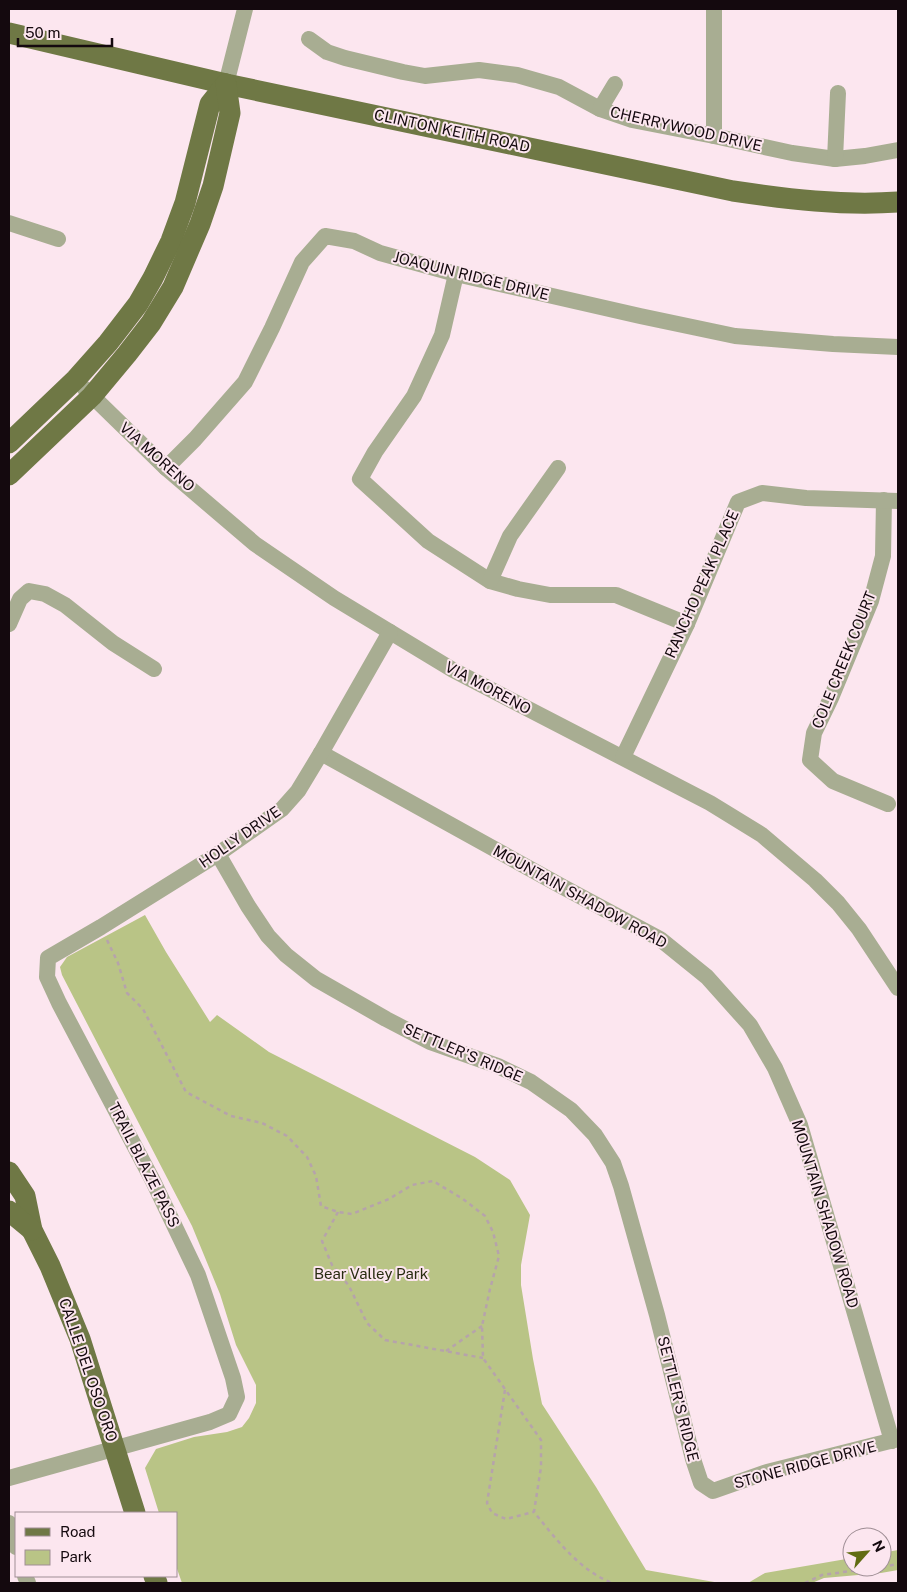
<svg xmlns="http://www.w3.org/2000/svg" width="907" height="1592" font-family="'Public Sans',sans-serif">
	<rect width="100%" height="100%" fill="#fce6ef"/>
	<!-- green -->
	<g fill="#b9c486">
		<polygon points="145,915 166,952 210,1022 217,1015 269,1052 475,1157 510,1180 530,1215 521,1265 521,1285 533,1359 542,1404 596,1487 646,1570 720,1583 182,1583 176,1566 176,1513 159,1513 145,1468 156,1449 194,1437 227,1432 242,1427 249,1418 256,1403 256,1385 236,1345 220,1294 192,1226 62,975 60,967 67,957"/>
		<polygon points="898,1550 898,1570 881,1573 824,1578 812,1583 748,1583 765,1573 852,1558 852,1567 882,1567 882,1553"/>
	</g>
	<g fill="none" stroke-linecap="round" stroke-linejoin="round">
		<!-- path -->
		<g stroke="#b6a3ab" stroke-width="2.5" stroke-dasharray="4 4" stroke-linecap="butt">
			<path d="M107 940 118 963 127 993 143 1009 186 1092 231 1116 262 1123 287 1136 307 1157 316 1176 321 1206 338 1212 352 1214 389 1199 412 1185 433 1181 463 1199 485 1216 493 1232 499 1256 490 1289 482 1326 483 1358 541 1440V1467L534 1512C556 1539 579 1570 612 1583"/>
			<polyline points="338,1212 322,1241 332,1265 349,1286 367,1323 385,1340 483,1358"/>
			<polyline points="446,1351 482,1326"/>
			<polyline points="505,1390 487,1503 492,1513 506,1519 533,1512"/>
			<polyline points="882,1567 898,1564"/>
			<polyline points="805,1583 822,1575 880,1567"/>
		</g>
		<!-- minor -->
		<g stroke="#a8ad92" stroke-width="16">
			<polyline points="309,39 327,52 345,58 403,72 425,76 479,70 517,75 559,87 600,109 632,120 714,136 792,153 835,159 865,156 898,150"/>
			<polyline points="226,84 245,9"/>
			<polyline points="600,109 615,84"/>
			<polyline points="714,136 714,9"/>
			<polyline points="835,159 838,93"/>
			<polyline points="9,223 58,239"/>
			<polyline points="456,274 442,335 414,396 375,452 360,479 428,541 490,581 518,589 550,595 616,595 687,624"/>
			<polyline points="85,389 166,468 255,544 334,598 453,670 710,803 762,835 815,880 838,903 859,929 898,988"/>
			<polyline points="166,468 195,439 245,382 272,328 302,262 325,236 354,241 380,253 456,274 640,316 735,336 833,344 898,347"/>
			<polyline points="884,500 883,556 871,601 831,698 814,733 810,760 833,781 888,804"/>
			<polyline points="490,581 510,536 558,468"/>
			<polyline points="9,624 20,599 29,591 45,594 65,605 113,643 154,669"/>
			<polyline points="321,753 563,887 660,939 707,977 750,1025 775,1068 800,1125 892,1441"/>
			<polyline points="623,757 687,624 738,502 762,493 806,498 898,501"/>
			<polyline points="218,854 248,906 268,936 286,955 316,979 386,1019 430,1042 498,1066 531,1082 571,1110 595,1135 613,1163 621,1186 657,1315 693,1459 701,1483 713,1491 767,1472 898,1439"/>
			<polyline points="9,1478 210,1422 229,1414 237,1397 233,1378 198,1275 153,1181 59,1003 47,977 48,958 101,927 218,854 282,809 298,791 321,753 390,632"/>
			<polyline points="9,1523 16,1547"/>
			<polyline points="25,1576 28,1583"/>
		</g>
		<!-- major -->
		<g stroke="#6f7845" stroke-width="21">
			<path d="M9 33 226 84 733 191C788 199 842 206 898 202"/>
			<polyline points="9,443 76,379 108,343 138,304 153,278 171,241 185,203 210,104 226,84"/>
			<polyline points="9,475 92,396 127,354 151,323 173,287 200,224 213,186 230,113 226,84"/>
			<polyline points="9,1172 25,1196 32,1230 50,1266 80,1339 135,1513"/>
			<polyline points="9,1211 32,1230"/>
			<polyline points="154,1576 157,1583"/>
		</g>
	</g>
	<g text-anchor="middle" stroke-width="4" stroke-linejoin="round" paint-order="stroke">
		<!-- street labels -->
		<g font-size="15" fill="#14090e" stroke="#fce6ef">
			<text transform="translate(686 129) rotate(13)" y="5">CHERRYWOOD DRIVE</text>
			<text transform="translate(452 131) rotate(12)" y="5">CLINTON KEITH ROAD</text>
			<text transform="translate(471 276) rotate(14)" y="5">JOAQUIN RIDGE DRIVE</text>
			<text transform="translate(157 457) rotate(42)" y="5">VIA MORENO</text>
			<text transform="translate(702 584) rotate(-66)" y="5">RANCHO PEAK PLACE</text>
			<text transform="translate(844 660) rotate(-68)" y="5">COLE CREEK COURT</text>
			<text transform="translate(488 688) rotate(28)" y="5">VIA MORENO</text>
			<text transform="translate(240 837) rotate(-35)" y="5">HOLLY DRIVE</text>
			<text transform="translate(580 897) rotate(29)" y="5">MOUNTAIN SHADOW ROAD</text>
			<text transform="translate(463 1053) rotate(23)" y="5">SETTLER'S RIDGE</text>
			<text transform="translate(144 1165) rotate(63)" y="5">TRAIL BLAZE PASS</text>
			<text transform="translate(825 1214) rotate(73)" y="5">MOUNTAIN SHADOW ROAD</text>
			<text transform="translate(88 1370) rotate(71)" y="5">CALLE DEL OSO ORO</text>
			<text transform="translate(678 1399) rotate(76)" y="5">SETTLER'S RIDGE</text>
			<text transform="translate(805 1465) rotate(-15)" y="5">STONE RIDGE DRIVE</text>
		</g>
		<!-- park labels -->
		<g font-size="15" fill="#282c10" stroke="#fce6ef">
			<text x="371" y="1279">Bear Valley Park</text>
		</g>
	</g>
	<!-- border -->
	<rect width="907" height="1592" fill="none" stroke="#14090e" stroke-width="20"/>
	<!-- legend -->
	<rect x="15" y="1512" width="162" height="65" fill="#fce6ef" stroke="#9f8e95"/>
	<rect x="25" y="1528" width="25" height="8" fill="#6f7845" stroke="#9f8e95"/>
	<text x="60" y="1537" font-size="15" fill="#14090e">Road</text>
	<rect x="25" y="1550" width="25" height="15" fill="#b9c486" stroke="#9f8e95"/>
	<text x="60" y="1562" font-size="15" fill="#14090e">Park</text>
	<!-- north arrow -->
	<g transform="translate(867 1552) rotate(63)"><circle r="24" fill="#fce6ef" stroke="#9f8e95"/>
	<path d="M0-4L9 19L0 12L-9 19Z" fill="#616c12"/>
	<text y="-8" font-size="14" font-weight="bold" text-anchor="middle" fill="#14090e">N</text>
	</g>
	<!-- scale -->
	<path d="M18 38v8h94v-8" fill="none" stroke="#14090e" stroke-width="2.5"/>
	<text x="25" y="38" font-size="15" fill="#14090e" stroke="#fce6ef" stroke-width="4" paint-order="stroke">50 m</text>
</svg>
